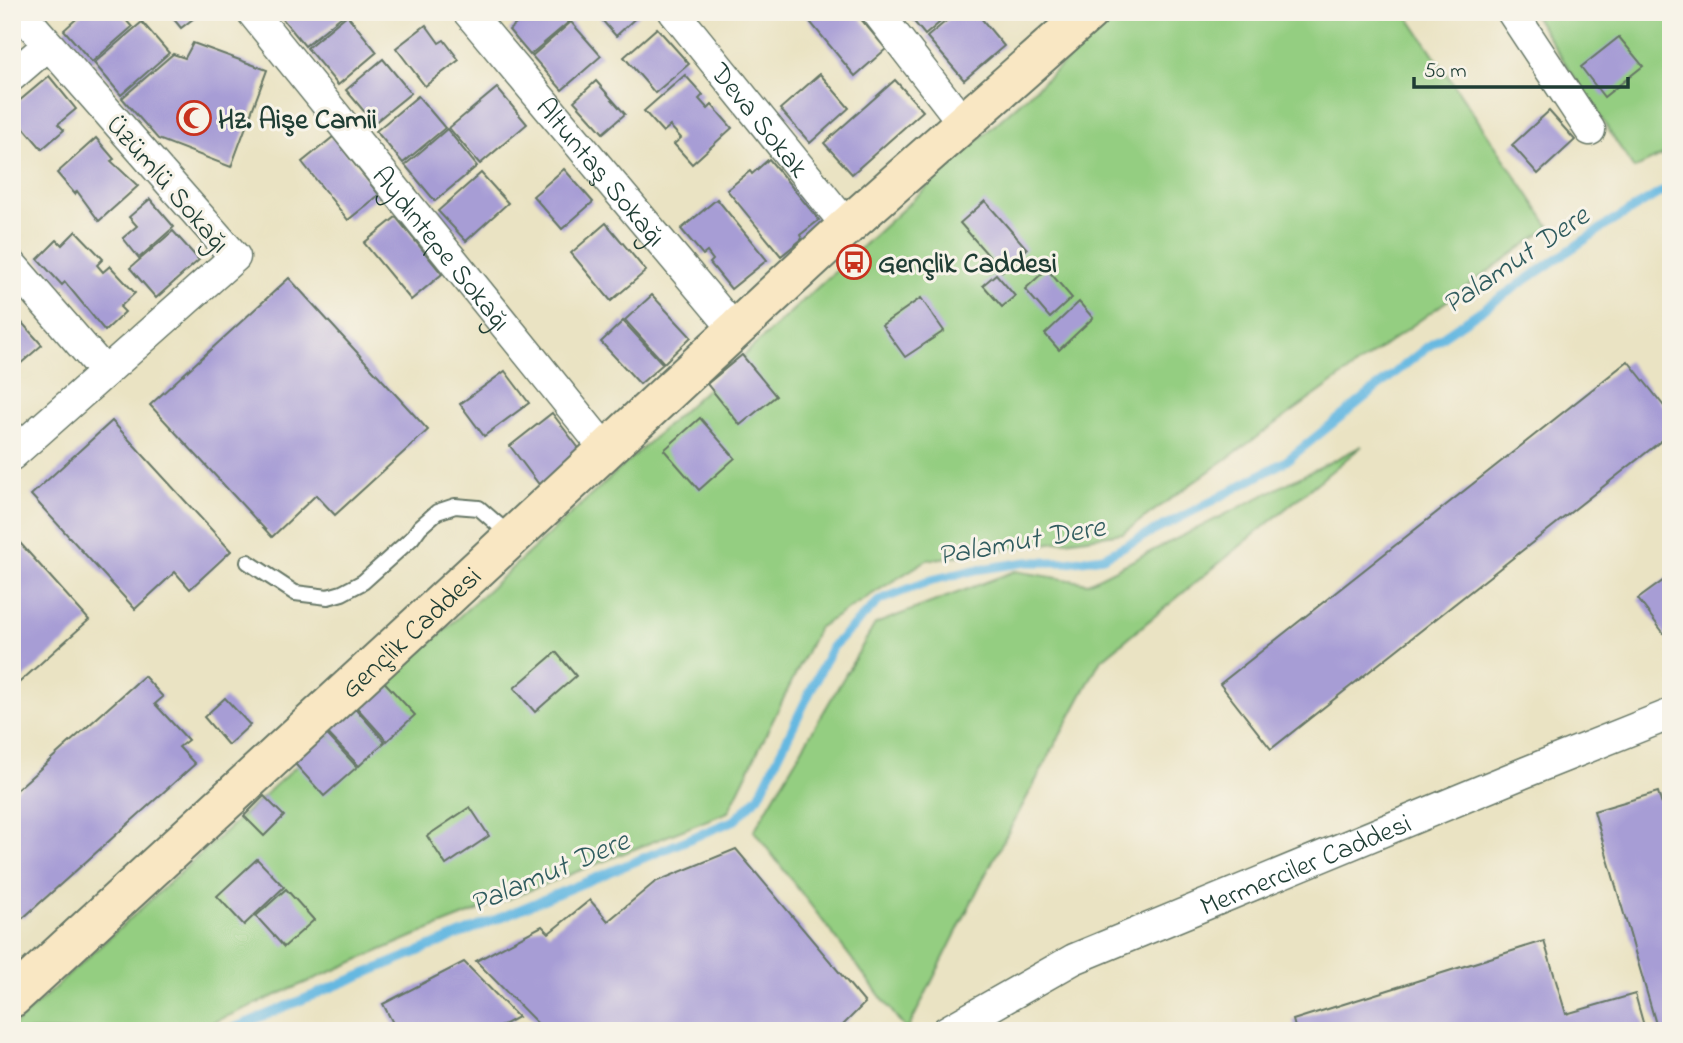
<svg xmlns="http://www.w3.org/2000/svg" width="1683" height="1043" font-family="'Indie Flower',sans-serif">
	<rect width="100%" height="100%" fill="#f7f3e8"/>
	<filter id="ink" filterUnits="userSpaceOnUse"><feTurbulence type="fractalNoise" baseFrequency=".0143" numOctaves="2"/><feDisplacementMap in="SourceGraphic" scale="14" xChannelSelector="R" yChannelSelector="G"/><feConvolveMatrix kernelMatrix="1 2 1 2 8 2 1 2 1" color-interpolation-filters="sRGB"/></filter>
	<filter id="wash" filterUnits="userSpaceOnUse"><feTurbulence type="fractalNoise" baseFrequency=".00686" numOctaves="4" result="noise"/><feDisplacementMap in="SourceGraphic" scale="28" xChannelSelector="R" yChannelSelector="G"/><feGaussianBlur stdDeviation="1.57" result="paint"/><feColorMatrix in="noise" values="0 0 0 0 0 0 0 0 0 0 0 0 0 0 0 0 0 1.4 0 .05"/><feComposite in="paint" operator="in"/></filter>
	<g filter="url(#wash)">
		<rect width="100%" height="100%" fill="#eae3c3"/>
		<!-- green -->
		<g fill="#94ce81" stroke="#5a865a" stroke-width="2">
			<polygon points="1121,12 1405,12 1550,227 1123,533 927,560 818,628 728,812 414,936 193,1031 12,1031 12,1027 989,130"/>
			<polygon points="1532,12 1671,12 1671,151 1634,169"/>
			<polygon points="1362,446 1100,661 982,881 907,1031 754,831 875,624 1015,571 1088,583"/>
		</g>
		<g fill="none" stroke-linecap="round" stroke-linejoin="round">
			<!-- stream -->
			<polyline stroke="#65b8e1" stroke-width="9" points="227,1031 735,820 759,796 832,647 880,600 932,580 975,570 1027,562 1067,562 1103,557 1199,508 1286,461 1426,348 1608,224 1671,186"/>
		</g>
		<g id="blocks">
			<!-- building -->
			<g fill="#a79dd5">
				<polygon points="84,12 119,12 132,27 92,62 64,30"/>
				<polygon points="168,12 202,12 181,28"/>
				<polygon points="277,12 347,12 305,46"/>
				<polygon points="530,12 563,12 570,21 530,55 509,30"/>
				<polygon points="595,12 642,12 616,36"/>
				<polygon points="812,12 855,12 886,49 855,76 806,17"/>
				<polygon points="906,12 952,12 925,35"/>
				<polygon points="957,12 976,12 1004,46 964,80 927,37"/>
				<polygon points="347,15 377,52 338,85 307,48"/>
				<polygon points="142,22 169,53 121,95 94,63"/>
				<polygon points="571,22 601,56 562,90 532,56"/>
				<polygon points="426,25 439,43 444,40 459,60 425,86 396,48"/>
				<polygon points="657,28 689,64 655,93 624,57"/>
				<polygon points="1619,37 1643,66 1604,97 1581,67"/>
				<polygon points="193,43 267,70 231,167 158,139 122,98 173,54 185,58"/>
				<polygon points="383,59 411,93 374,123 346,90"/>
				<polygon points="820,74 849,108 810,143 780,109"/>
				<polygon points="685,75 703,95 699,99 708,109 712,105 732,128 692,164 674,144 681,138 670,126 663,132 644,111"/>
				<polygon points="49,76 76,109 58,124 64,130 42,149 12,114 12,107"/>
				<polygon points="895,80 923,111 852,174 824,143"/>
				<polygon points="596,81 625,114 603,133 574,101"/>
				<polygon points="497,88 527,124 480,164 449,128"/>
				<polygon points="418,96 445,128 403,163 376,131"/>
				<polygon points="1549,111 1575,140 1538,174 1512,145"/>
				<polygon points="447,129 477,166 435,201 405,165"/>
				<polygon points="333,137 379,195 348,220 302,162"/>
				<polygon points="96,138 114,159 111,161 138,186 99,221 77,191 75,194 57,173"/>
				<polygon points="769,159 819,220 800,235 802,239 781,256 727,190 750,171 752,174"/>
				<polygon points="564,169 593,202 562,229 533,196"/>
				<polygon points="481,173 508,203 466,241 438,211"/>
				<polygon points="150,199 174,227 139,258 123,238 137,226 129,217"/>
				<polygon points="717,199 767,260 731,289 710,263 713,260 707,252 703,255 681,229"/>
				<polygon points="985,201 1027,249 1002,271 960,223"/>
				<polygon points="396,217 442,274 411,300 364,243"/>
				<polygon points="606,223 646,271 611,301 571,253"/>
				<polygon points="76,231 103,259 97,265 103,272 110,266 135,293 120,307 125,312 105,331 65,282 62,285 38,259 57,240 62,245"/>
				<polygon points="173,231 199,260 156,298 130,268"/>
				<polygon points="1047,269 1072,298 1050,318 1025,289"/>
				<polygon points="996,274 1015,296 1002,307 983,285"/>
				<polygon points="289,278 428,430 335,515 316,495 272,537 150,405"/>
				<polygon points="652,295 691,337 664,363 625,320"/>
				<polygon points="921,298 944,331 905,357 882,325"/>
				<polygon points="1079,302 1093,318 1059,350 1045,334"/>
				<polygon points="15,315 42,345 12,371 12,317"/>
				<polygon points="623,321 663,364 640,384 601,342"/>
				<polygon points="742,355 776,396 740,425 707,384"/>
				<polygon points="1628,361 1671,415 1671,433 1271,749 1220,684"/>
				<polygon points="505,371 529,403 484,436 460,404"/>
				<polygon points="552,413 584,455 541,487 510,446"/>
				<polygon points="700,418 735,458 699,490 664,450"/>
				<polygon points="112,421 231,551 190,589 175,572 135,609 31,495"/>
				<polygon points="12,534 89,620 12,689"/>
				<polygon points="1671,575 1671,637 1668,639 1638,599"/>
				<polygon points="556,652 576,676 535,712 514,688"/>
				<polygon points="378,675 415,715 387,741 350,700"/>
				<polygon points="144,676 163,697 155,704 188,740 179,747 195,764 23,918 12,907 12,794"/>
				<polygon points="225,698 250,725 228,745 204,717"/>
				<polygon points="349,701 385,742 359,766 321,726"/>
				<polygon points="320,727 357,767 324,796 288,756"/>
				<polygon points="1658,792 1671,835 1671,1031 1658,1031 1594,811"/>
				<polygon points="264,796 284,816 264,836 244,816"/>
				<polygon points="470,807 489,836 446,865 427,836"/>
				<polygon points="736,849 865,1003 837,1031 545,1031 476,961 542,926 549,933 590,900 608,921 655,882"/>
				<polygon points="257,859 284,887 244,925 217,896"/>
				<polygon points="286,889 314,920 284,947 256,916"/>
				<polygon points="1544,941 1566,1014 1635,994 1644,1026 1630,1031 1296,1031 1293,1020"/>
				<polygon points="464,962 518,1017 492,1031 397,1031 383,1004"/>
			</g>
		</g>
	</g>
	<g filter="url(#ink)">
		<use href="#blocks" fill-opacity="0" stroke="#676" stroke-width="2"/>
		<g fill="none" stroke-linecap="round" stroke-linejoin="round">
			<!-- lane casing -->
			<g stroke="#676" stroke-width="18">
				<polyline id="lane" points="248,562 295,593 328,597 342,593 363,582 412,538 420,527 437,512 455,506 479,508 511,536"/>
			</g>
			<!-- street casing -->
			<g stroke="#676" stroke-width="33">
				<g id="street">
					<path id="s1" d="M252 12 606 450"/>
					<path id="s2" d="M468 12 735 330"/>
					<path id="s3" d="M674 12 847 226"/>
					<polyline points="877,12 963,123"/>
					<polyline points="1512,12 1590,130"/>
					<polyline points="12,76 48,45"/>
					<polyline points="12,265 105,372"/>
					<polyline points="12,455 235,257 20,12"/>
					<path id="s4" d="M947 1031 1074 959 1526 772 1671 714"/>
				</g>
			</g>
			<!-- secondary casing -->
			<g stroke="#676" stroke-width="42">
				<g id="secondary">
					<path id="s5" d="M12 998 425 618 847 226 1089 12"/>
				</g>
			</g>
			<!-- lane -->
			<use href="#lane" stroke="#fff" stroke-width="14"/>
			<!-- street -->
			<use href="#street" stroke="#fff" stroke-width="30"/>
			<!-- secondary -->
			<use href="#secondary" stroke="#f9e7c3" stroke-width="38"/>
		</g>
	</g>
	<!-- icons -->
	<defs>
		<g id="mosque-ring" transform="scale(1.75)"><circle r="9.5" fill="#f7f3e8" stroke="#c8321e" stroke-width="1.5"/><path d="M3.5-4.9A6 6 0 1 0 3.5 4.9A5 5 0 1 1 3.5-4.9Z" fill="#c8321e"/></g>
		<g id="bus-ring" transform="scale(1.75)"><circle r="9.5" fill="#f7f3e8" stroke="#c8321e" stroke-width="1.5"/><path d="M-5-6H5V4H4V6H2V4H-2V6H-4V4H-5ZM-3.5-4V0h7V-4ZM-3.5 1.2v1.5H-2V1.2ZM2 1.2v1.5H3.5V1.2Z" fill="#c8321e"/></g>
	</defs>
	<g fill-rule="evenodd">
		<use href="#mosque-ring" x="194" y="118"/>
		<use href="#bus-ring" x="854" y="262"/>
	</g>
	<g text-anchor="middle" stroke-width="6" stroke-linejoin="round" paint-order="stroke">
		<!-- poi labels -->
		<g font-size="28" font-weight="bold" fill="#1f3d34" stroke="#f7f3e8" text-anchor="start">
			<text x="218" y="128">Hz. Aişe Camii</text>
			<text x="878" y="272">Gençlik Caddesi</text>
		</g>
		<!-- street labels -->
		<g font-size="28" fill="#1f3d34" stroke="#f7f3e8">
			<text dy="10" stroke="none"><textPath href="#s3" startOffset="138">Deva Sokak</textPath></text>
			<text dy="10" stroke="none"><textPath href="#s2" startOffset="208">Altuntaş Sokağı</textPath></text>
			<text transform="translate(169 183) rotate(49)" y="10">Üzümlü Sokağı</text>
			<text dy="10" stroke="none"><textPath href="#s1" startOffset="303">Aydıntepe Sokağı</textPath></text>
			<text dy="10" stroke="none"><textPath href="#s5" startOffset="541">Gençlik Caddesi</textPath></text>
			<text dy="10" stroke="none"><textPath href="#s4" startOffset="396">Mermerciler Caddesi</textPath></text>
		</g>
		<!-- water labels -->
		<g font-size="30" font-style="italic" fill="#305c5f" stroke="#f7f3e8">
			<text transform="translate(1515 259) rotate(-34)" y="10">Palamut Dere</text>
			<text transform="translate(1021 540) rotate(-10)" y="10">Palamut Dere</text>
			<text transform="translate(549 871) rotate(-23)" y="10">Palamut Dere</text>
		</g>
	</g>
	<!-- margin -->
	<rect width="1683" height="1043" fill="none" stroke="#f7f3e8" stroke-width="42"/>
	<!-- scale -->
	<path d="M1414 77v10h214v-10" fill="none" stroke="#1f3d34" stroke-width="3.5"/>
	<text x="1424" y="77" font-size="21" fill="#1f3d34" stroke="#f7f3e8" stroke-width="5" paint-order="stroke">50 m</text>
</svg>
